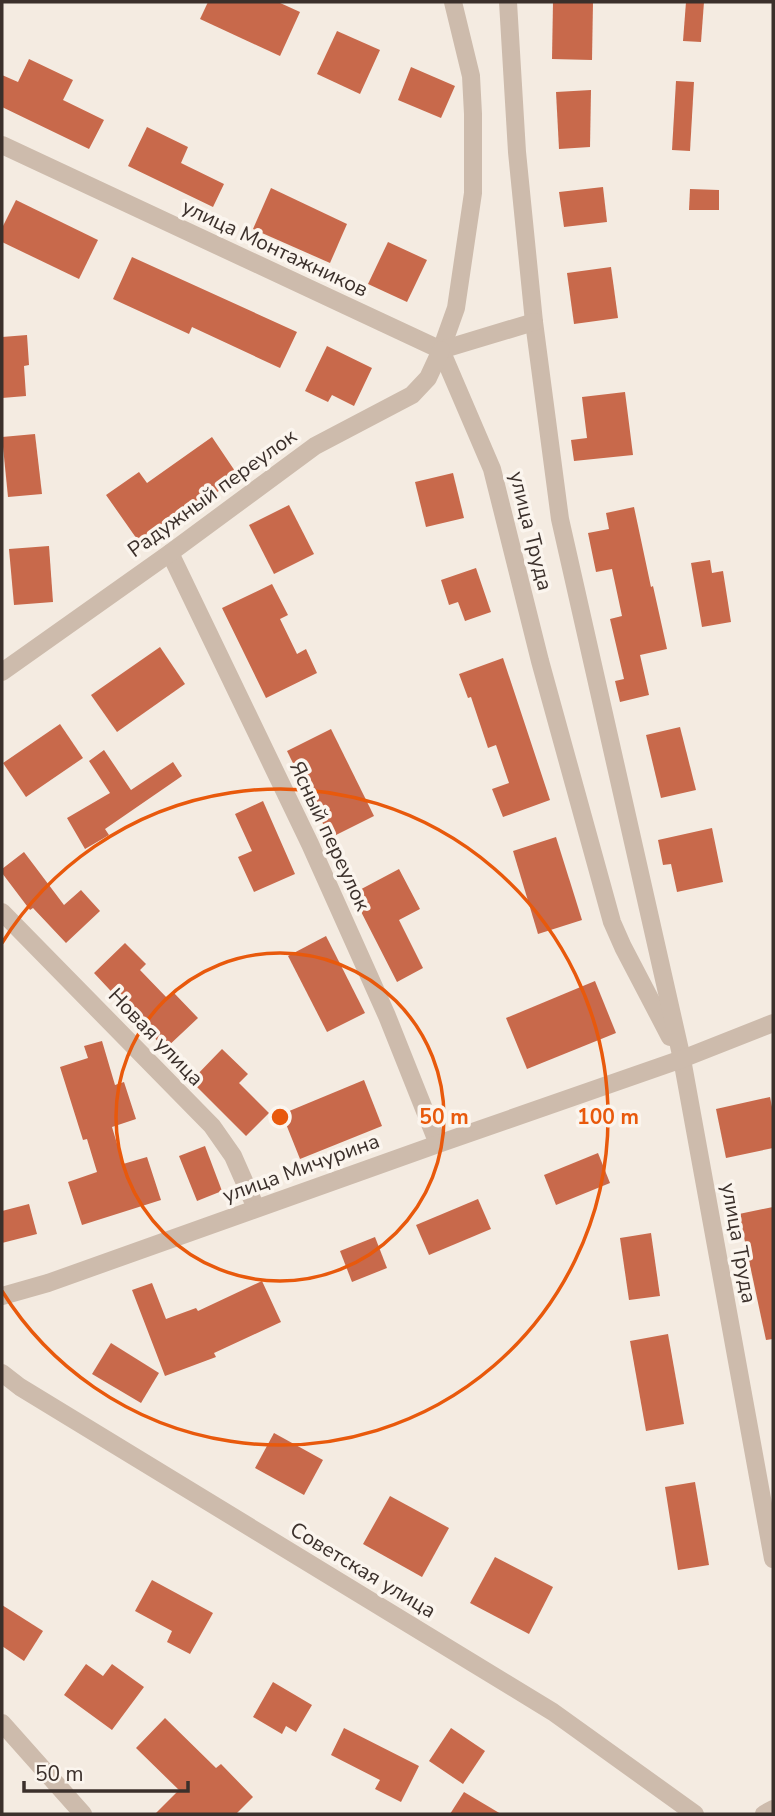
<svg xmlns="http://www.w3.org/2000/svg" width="775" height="1816" font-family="'Nunito Sans',sans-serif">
	<rect width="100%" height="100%" fill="#f4ebe1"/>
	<!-- building -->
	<g fill="#c8694b">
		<polygon points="208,2 278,2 300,12 280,56 200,19"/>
		<polygon points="553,2 593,2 592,60 552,59"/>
		<polygon points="686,2 704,2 701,42 683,41"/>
		<polygon points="337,31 380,50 360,94 317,74"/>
		<polygon points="29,59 73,80 63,100 104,120 89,149 2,107 2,75 18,82"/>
		<polygon points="411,67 455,86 441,118 398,100"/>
		<polygon points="676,81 694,82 690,151 672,150"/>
		<polygon points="591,90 590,147 559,149 556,92"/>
		<polygon points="147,127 188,147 181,163 224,184 213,207 128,166"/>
		<polygon points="603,187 607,222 564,227 559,192"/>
		<polygon points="271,188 347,224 330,263 253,229"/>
		<polygon points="690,189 719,190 719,210 689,210"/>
		<polygon points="16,200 98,240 79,279 2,242 2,228"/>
		<polygon points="388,242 427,260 407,302 368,284"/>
		<polygon points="132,257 297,332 280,368 192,327 189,334 113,299"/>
		<polygon points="611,267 618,318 574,324 567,273"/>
		<polygon points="27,335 29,365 24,366 26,396 2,398 2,337"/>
		<polygon points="327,346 372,368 354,406 332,395 328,402 305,391"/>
		<polygon points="625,392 633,455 574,461 571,440 587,438 582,397"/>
		<polygon points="35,434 42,494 8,497 2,437"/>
		<polygon points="212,437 239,477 194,508 192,504 139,542 106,495 139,472 147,483"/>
		<polygon points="453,473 464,518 426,527 415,482"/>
		<polygon points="289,505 314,554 274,574 249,525"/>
		<polygon points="634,507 651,587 653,586 667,649 640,655 649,695 620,702 615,681 624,679 610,619 622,616 612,569 596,572 588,533 609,529 606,513"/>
		<polygon points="49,546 53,602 14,605 9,549"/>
		<polygon points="710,560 712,573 723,571 731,622 702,627 691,563"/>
		<polygon points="476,568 491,612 465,621 458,602 449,605 441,580"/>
		<polygon points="272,584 288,615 280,619 297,654 306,649 317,673 266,698 222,608"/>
		<polygon points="160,647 185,684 117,732 91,695"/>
		<polygon points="503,658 550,800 503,817 492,789 509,783 496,745 488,748 471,697 468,698 459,674"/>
		<polygon points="60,724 83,758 26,797 3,763"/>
		<polygon points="680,727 696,790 661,798 646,735"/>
		<polygon points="331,729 374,816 330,838 287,751"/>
		<polygon points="104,750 131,790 173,762 182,776 105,829 109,835 85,849 67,818 110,793 89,761"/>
		<polygon points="263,801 295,874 254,892 238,857 252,851 235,814"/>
		<polygon points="712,828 723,882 677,892 671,864 663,865 658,840"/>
		<polygon points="556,837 582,920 538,934 513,851"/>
		<polygon points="24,852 64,905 81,890 100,911 66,943 33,908 30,910 2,873 2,869"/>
		<polygon points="399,869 420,909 399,920 423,968 397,982 352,894"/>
		<polygon points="326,936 365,1013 327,1032 288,956"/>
		<polygon points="125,943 146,964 140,970 168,999 174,993 198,1018 165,1049 94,973"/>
		<polygon points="595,981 616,1033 527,1069 506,1018"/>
		<polygon points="102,1041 115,1085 124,1082 136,1119 112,1127 123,1164 147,1157 161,1200 82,1225 68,1182 97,1172 87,1139 83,1140 60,1067 88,1058 84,1046"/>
		<polygon points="222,1049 248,1074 239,1083 269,1113 246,1136 191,1081"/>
		<polygon points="364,1080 382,1126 300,1159 282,1114"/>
		<polygon points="770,1097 773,1112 773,1148 726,1158 716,1109"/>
		<polygon points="205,1146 222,1191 197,1201 179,1156"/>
		<polygon points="598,1153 610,1183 556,1205 544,1175"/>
		<polygon points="478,1199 491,1229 429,1255 416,1225"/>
		<polygon points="29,1204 37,1234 2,1243 2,1211"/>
		<polygon points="773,1207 773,1339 766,1340 739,1214"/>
		<polygon points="651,1233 660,1296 629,1300 620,1238"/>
		<polygon points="375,1237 387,1268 352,1282 340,1251"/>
		<polygon points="262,1281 281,1322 214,1353 216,1357 165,1376 132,1290 152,1283 166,1319 196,1308 198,1311"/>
		<polygon points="668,1334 684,1424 646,1431 630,1341"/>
		<polygon points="111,1343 159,1373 141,1403 92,1374"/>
		<polygon points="274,1433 323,1460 304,1495 255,1468"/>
		<polygon points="695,1482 709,1565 678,1570 665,1487"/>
		<polygon points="390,1496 449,1528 422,1577 363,1544"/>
		<polygon points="495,1557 553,1587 529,1634 470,1603"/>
		<polygon points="152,1580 213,1613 190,1654 167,1642 172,1631 135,1611"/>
		<polygon points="2,1605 43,1631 24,1661 2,1646"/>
		<polygon points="86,1664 103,1676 112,1664 144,1687 112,1730 64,1695"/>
		<polygon points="273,1682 312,1705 296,1732 286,1726 282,1734 253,1717"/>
		<polygon points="165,1718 216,1768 221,1764 253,1797 236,1814 155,1814 179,1790 136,1748"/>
		<polygon points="344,1728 419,1766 401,1802 375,1789 380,1780 331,1755"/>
		<polygon points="451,1728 485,1751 463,1784 429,1761"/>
		<polygon points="464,1792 501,1814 450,1814"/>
	</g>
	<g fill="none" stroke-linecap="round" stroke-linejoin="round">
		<!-- minor -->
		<g stroke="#cdbbac" stroke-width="18">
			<polyline points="453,2 471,76 473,114 473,193 456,308 441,350 492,469 540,661 612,922 623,947 670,1037"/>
			<polyline points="508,2 517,152 534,322 560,519 682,1059 773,1559"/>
			<polyline points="2,145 441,350 534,322"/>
			<polyline points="170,553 310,844 387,1016 438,1144"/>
			<polyline points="2,672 170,553 315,446 412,395 428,378 441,350"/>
			<polyline points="2,912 212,1126 233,1156 256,1208"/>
			<polyline points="2,1296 48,1283 438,1144 682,1059 773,1023"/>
			<polyline points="2,1373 20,1387 553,1712 695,1814"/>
			<polyline points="2,1723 83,1814"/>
			<polyline points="764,1814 773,1809"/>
		</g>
	</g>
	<!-- distance rings -->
	<g fill="none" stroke="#e8590c" stroke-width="3.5">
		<circle cx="280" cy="1117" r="164"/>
		<path d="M2 943A328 328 0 1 1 2 1291"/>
	</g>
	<g text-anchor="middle" stroke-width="7" stroke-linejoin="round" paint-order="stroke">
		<!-- street labels -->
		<g font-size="21" fill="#3b302b" stroke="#fbf5ee">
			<text transform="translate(275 248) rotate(25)" y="7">улица Монтажников</text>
			<text transform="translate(212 493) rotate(-36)" y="7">Радужный переулок</text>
			<text transform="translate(531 531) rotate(76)" y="7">улица Труда</text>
			<text transform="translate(330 836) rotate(65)" y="7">Ясный переулок</text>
			<text transform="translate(156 1037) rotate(46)" y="7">Новая улица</text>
			<text transform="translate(301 1168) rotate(-20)" y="7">улица Мичурина</text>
			<text transform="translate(739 1243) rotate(80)" y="7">улица Труда</text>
			<text transform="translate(363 1570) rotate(31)" y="7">Советская улица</text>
		</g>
	</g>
	<circle cx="280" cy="1117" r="10" fill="#e8590c" stroke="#fbf5ee" stroke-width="3.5"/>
	<g font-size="21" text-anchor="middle" font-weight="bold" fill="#e8590c" stroke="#fbf5ee" stroke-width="7" stroke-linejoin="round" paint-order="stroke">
		<text x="444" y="1124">50 m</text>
		<text x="608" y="1124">100 m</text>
	</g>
	<!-- border -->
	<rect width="775" height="1816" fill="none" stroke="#3b302b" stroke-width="7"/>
	<!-- scale -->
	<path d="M24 1781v10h164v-10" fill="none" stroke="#3b302b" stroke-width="3.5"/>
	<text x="35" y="1781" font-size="21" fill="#3b302b" stroke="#fbf5ee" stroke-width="5" paint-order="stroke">50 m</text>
</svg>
